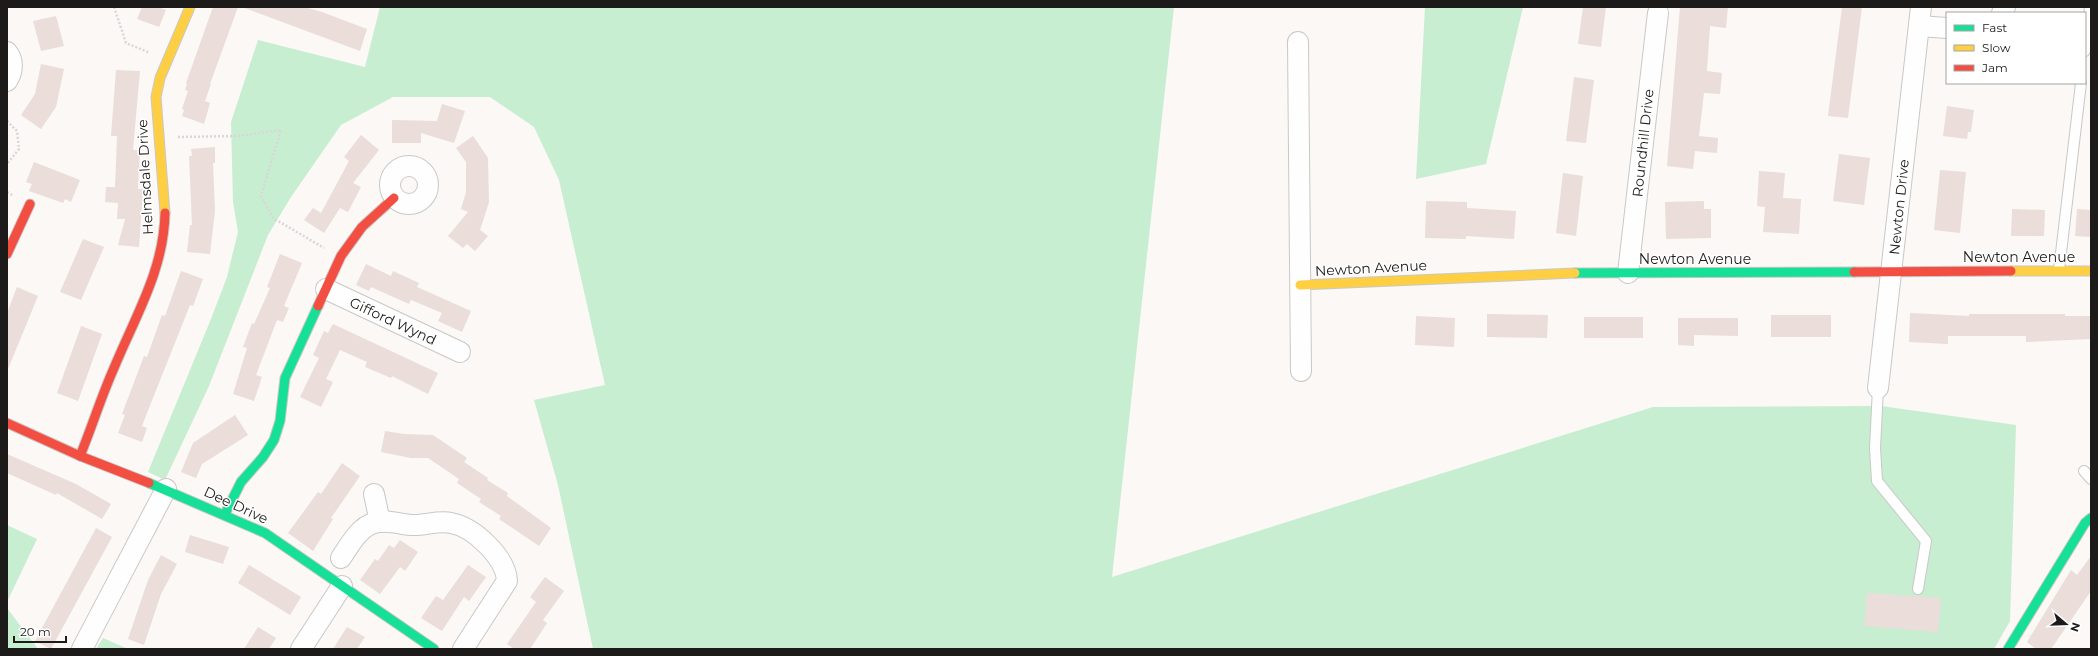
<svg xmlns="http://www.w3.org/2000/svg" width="2098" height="656" font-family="Montserrat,sans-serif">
	<rect width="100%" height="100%" fill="#fbf8f6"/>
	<!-- green -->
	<g fill="#c7eed1">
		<polygon points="380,7 1174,7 1112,577 1653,407 1881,406 2016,425 2010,621 1994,649 593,649 558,485 534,400 605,385 559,180 534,127 490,97 393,97 341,125 291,197 268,235 209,386 165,480 148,472 211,319 227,277 238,232 233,202 231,122 258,40 365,67"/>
		<polygon points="1425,7 1523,7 1486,164 1416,179"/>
		<polygon points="7,525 37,539 7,602"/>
		<polygon points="7,608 38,649 7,649"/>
		<polygon points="103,638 128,649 96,649"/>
	</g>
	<!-- building -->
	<g fill="#eaddda">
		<polygon points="142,7 158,7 166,10 159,27 137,19"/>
		<polygon points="213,7 238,7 210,84 211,84 205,101 210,103 204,124 182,116 184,110 182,109 188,91 185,90 187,84 186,83"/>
		<polygon points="242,7 304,7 322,12 367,29 360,51"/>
		<polygon points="1583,7 1606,7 1601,47 1578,44"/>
		<polygon points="1680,7 1728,7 1726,28 1710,26 1707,71 1722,73 1720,94 1704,93 1699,136 1718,138 1717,153 1695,151 1693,169 1667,166"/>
		<polygon points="1842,7 1862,7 1848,118 1828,116"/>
		<polygon points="56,16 64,46 41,51 33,21"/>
		<polygon points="41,64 64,69 56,107 41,129 21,115 35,94"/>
		<polygon points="116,70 140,71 133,150 140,150 138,189 143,189 139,247 118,245 125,219 117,219 118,203 105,202 106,187 115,187 117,136 111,136"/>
		<polygon points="1574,77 1594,80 1586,143 1566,141"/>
		<polygon points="442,104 465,111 454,143 421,133 421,143 392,143 392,120 437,121"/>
		<polygon points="1947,106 1974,110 1971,132 1968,132 1967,139 1943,136"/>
		<polygon points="361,135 379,150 353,183 361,187 348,212 340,208 324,233 304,220 313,208 321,213 349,161 344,157"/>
		<polygon points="473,136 488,158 489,202 480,230 488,236 475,251 467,244 463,248 448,236 468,212 461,209 466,192 466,162 456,148"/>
		<polygon points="215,147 215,163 213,163 215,211 210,254 187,252 190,225 192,225 189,156 192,156 191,149"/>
		<polygon points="1839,154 1870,158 1864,205 1833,201"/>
		<polygon points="34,162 80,180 71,202 65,199 63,203 29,191 32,184 26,182"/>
		<polygon points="1940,170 1966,172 1960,233 1934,230"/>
		<polygon points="1759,171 1785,173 1783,198 1801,199 1799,234 1763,232 1765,207 1757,206"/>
		<polygon points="1563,173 1583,176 1576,236 1556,233"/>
		<polygon points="1426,201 1467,202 1467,208 1516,211 1514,239 1466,236 1466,239 1425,238"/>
		<polygon points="1704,201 1704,209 1711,209 1711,238 1666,239 1665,202"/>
		<polygon points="2012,209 2045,210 2044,236 2011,236"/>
		<polygon points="2077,209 2091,210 2091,237 2075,236"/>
		<polygon points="83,239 104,247 81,300 60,292"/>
		<polygon points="280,254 302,263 284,306 289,308 283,322 277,320 256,375 262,377 254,401 233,394 247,348 243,347 252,323 254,324 270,288 267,287"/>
		<polygon points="366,264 391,276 393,271 419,283 417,287 471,311 462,332 438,321 442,313 411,300 409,304 371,287 369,291 356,285"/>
		<polygon points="181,271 203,279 193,306 190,305 149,408 142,426 147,428 142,442 118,433 125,415 122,414 144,356 147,357 162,315 165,316"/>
		<polygon points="17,287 38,296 8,369 7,313"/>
		<polygon points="1910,313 1969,316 1969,314 2065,314 2065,316 2091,316 2091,339 2026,342 2026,336 1948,336 1948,344 1909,342"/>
		<polygon points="1487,314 1548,315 1547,338 1487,337"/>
		<rect x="1771" y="315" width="60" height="22"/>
		<polygon points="1416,316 1455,318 1454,347 1415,345"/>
		<rect x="1584" y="317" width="59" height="21"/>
		<polygon points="1678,318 1738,318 1738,336 1694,335 1694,346 1678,345"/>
		<polygon points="333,324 438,373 428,394 392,376 391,378 365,367 367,362 340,350 326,379 333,382 321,407 300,397 319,358 313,355 324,331 328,333"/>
		<polygon points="81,326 102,334 78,401 57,393"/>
		<polygon points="235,415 248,435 202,464 196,478 181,472 193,443"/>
		<polygon points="385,431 404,434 433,435 467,458 464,462 488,478 487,480 508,493 507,496 551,528 539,546 499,519 501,516 479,502 481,499 457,483 459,479 428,458 411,458 381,452"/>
		<polygon points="7,454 76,484 111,504 102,519 57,493 56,495 7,473"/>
		<polygon points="342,463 360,476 331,518 333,519 313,551 288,533 318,492 321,494"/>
		<polygon points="96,528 112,537 51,649 35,641"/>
		<polygon points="190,535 229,547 223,564 185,552"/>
		<polygon points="400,540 418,552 405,571 400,567 380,594 360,580 375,559 378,561 389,545 394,548"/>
		<polygon points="161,555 177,564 161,594 144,645 128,639 148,580"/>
		<polygon points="2091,556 2091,591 2051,649 2036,649 2027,642 2071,570 2077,575"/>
		<polygon points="249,565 301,597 290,615 238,583"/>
		<polygon points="468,565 486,577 469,601 464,597 442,631 421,618 436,596 443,600"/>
		<polygon points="545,577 564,591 543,620 547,623 530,649 514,649 507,644 536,602 530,597"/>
		<polygon points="1867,593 1941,598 1938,632 1864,626"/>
		<polygon points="258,627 276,638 269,649 244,649"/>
		<polygon points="347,627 365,637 357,649 333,649"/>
	</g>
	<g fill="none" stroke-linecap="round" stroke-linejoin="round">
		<!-- lane casing -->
		<g stroke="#cac8c6" stroke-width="12">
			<g id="lane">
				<polyline points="2085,51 2090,7"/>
				<polyline points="2059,270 2081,83"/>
				<polyline points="1878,388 1875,448 1877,481 1926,541 1918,589"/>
				<polyline points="2084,471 2091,479"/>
			</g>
		</g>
		<!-- street casing -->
		<g stroke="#cac8c6" stroke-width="22">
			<g id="street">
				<polyline points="2002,13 2005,7"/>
				<polyline points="1919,26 1947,28"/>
				<polyline points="1298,42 1301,371"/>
				<path d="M7 52C14 60 13 72 7 81"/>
				<circle cx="409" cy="185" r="19"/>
				<polyline points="1628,273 1658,13"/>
				<polyline points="326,289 460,352"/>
				<polyline points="1878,388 1921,7"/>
				<polyline points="374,494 380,522"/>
				<path d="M341 558C349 546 359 527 374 523 386 519 399 524 411 525 424 526 438 520 451 523 474 527 506 558 507 581L463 649"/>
				<polyline points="82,649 166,489"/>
				<polyline points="301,649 342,586"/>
			</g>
		</g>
		<!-- fast casing -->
		<g stroke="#cac8c6" stroke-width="11">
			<g id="fast">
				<polyline points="1575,273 1854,272"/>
				<polyline points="149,483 265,533 434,649"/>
				<polyline points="225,514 241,482 263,457 274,440 280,421 285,378 318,306"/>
				<polyline points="2008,649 2085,523 2091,518"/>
			</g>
		</g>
		<!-- slow casing -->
		<g stroke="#cac8c6" stroke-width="11">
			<g id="slow">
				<polyline points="165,213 156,97 160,78 190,7"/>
				<polyline points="2011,271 2091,271"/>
				<polyline points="1300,285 1575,273"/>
			</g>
		</g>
		<!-- jam casing -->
		<g stroke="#cac8c6" stroke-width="11">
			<g id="jam">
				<polyline points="7,254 30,204"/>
				<polyline points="1854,272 2011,271"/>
				<polyline points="318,306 341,256 362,227 394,198"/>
				<polyline points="7,423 80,456 149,483"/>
				<path d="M80 456C92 427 101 397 114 368 135 317 164 270 165 213"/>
			</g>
		</g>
		<!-- path -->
		<g stroke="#d8d7d7" stroke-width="2.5" stroke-dasharray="2 2" stroke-linecap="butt">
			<polyline points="114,7 126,43 150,53"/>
			<polyline points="7,121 17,131 19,149 7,164"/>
			<polyline points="178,137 238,136 281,130 261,196 273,218 324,248"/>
			<polyline points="7,192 14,196"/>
		</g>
		<!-- lane -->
		<use href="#lane" stroke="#fefefe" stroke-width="10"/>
		<!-- street -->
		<use href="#street" stroke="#fefefe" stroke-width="20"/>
		<!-- fast -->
		<use href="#fast" stroke="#16e098" stroke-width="9"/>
		<!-- slow -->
		<use href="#slow" stroke="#ffcf43" stroke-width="9"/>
		<!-- jam -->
		<use href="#jam" stroke="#f24e42" stroke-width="9"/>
	</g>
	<g text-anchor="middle" stroke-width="3" stroke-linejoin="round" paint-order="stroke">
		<!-- street labels -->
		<g font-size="14" fill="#1d1b19" stroke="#fff">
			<text transform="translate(1643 143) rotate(-84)" y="5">Roundhill Drive</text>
			<text transform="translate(145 177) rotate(-93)" y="5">Helmsdale Drive</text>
			<text transform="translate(1899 207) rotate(-84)" y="5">Newton Drive</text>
			<text x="2019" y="262">Newton Avenue</text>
			<text x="1695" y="264">Newton Avenue</text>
			<text transform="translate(1371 268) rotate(-3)" y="5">Newton Avenue</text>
			<text transform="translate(393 321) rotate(25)" y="5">Gifford Wynd</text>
			<text transform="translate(236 505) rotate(25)" y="5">Dee Drive</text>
		</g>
	</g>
	<!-- border -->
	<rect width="2098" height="656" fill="none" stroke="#1d1b19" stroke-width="16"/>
	<!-- legend -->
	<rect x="1946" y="12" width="140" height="72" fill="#ffffff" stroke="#a5a4a3"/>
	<rect x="1954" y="25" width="20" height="6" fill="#16e098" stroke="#a5a4a3"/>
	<text x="1982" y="32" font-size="12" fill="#1d1b19">Fast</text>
	<rect x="1954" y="45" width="20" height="6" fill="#ffcf43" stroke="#a5a4a3"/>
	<text x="1982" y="52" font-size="12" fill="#1d1b19">Slow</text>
	<rect x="1954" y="65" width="20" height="6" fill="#f24e42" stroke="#a5a4a3"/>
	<text x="1982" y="72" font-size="12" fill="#1d1b19">Jam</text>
	<!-- north arrow -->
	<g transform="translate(2066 624) rotate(109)" stroke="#ffffff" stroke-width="3" paint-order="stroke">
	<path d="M0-3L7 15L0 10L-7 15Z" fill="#1d1b19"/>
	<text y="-6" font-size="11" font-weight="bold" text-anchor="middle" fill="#1d1b19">N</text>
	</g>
	<!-- scale -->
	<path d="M14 636v6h52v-6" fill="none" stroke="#1d1b19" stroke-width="2"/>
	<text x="20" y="636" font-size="12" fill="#1d1b19" stroke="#ffffff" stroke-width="3" paint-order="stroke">20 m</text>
</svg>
